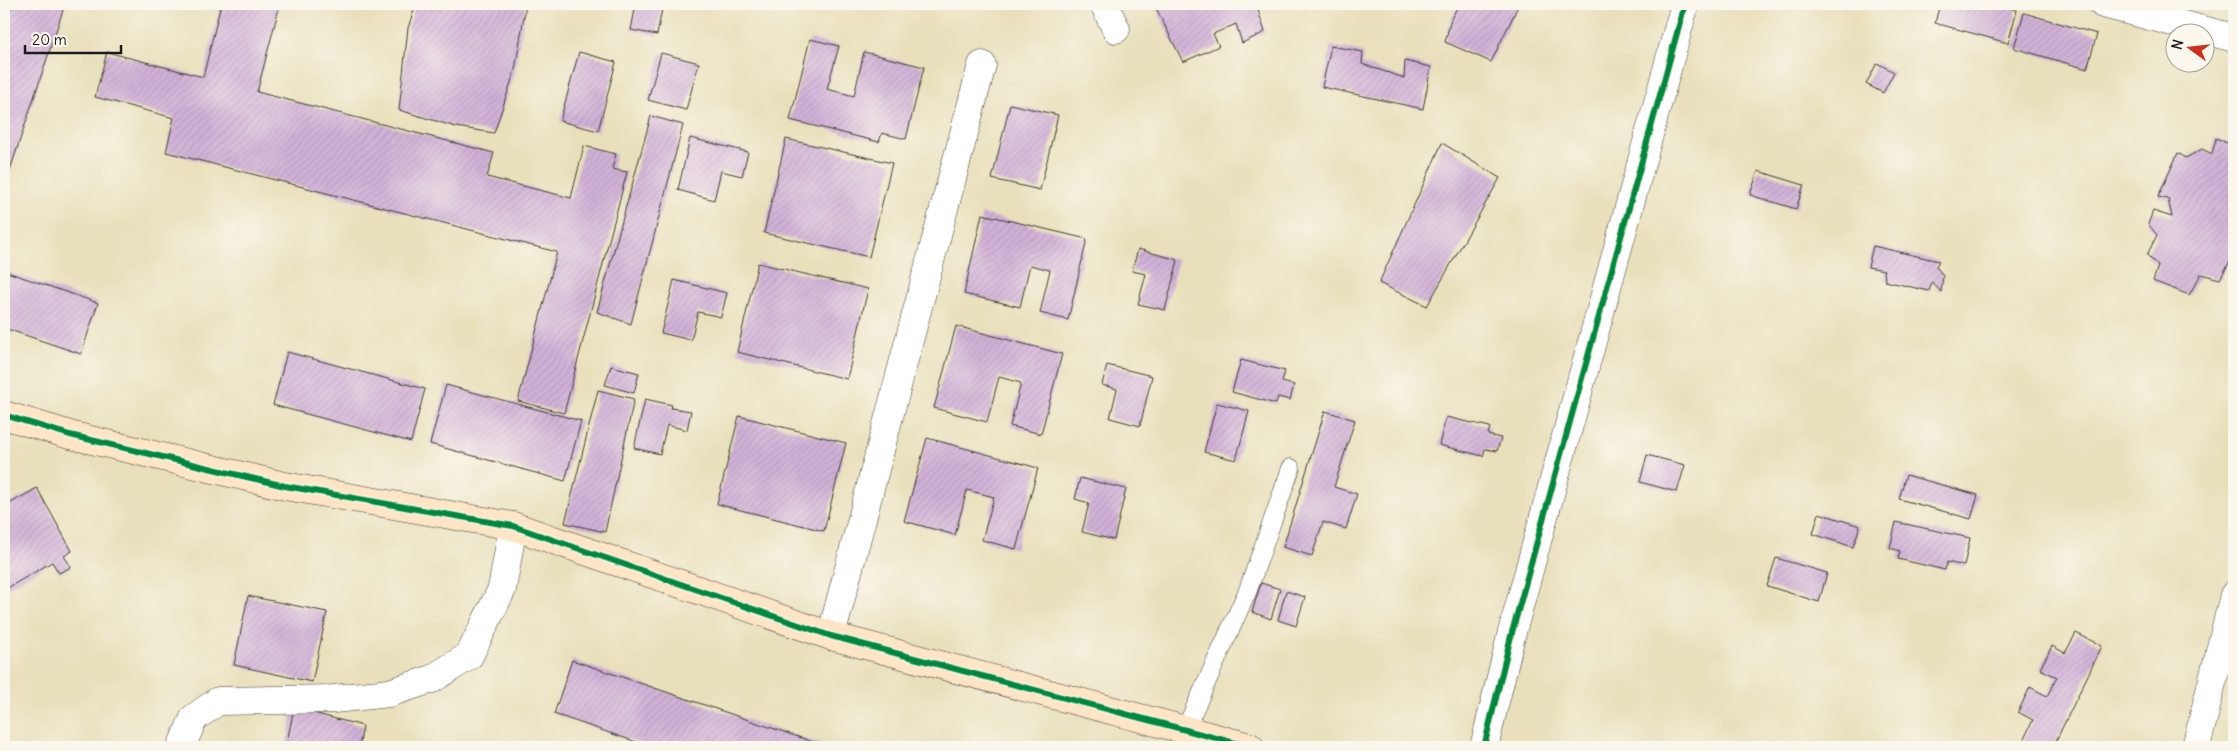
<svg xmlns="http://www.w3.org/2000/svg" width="2238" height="751" font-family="Delius,sans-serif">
	<defs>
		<pattern id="building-hatch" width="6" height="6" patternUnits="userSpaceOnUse" patternTransform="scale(1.25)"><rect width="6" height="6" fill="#d2b2d8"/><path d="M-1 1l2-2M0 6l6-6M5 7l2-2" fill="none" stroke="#b498b9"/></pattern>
	</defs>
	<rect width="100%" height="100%" fill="#fbf7ec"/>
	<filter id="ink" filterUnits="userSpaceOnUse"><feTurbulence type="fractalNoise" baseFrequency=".02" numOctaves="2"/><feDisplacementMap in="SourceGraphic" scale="10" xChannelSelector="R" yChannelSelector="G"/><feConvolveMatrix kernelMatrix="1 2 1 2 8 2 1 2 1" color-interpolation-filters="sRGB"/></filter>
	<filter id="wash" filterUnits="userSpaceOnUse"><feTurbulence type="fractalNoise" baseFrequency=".0096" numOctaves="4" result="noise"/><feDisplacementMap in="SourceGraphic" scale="20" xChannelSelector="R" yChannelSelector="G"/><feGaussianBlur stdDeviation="1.12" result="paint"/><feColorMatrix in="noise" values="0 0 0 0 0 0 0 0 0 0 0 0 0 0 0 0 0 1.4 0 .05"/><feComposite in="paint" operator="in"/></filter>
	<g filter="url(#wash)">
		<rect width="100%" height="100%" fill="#e8e0bb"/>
		<g id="blocks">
			<!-- building -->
			<g fill="url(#building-hatch)">
				<polygon points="12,4 65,4 4,188 4,29"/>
				<polygon points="221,4 280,4 257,92 494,153 487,177 571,198 584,146 616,154 612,169 627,172 564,413 518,401 557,252 166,152 174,118 95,97 107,52 203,77"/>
				<polygon points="416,4 526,4 515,70 494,133 456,127 399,110 408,28"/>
				<polygon points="636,4 663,4 657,35 631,30"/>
				<polygon points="1165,4 1256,4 1265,32 1242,43 1236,24 1213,34 1219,46 1183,62 1156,8"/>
				<polygon points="1459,4 1519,4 1491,62 1445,42 1451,19"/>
				<polygon points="1940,4 1995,4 2017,10 2008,43 1935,23"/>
				<polygon points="2024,13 2097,34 2087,69 2014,48"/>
				<polygon points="810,39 839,46 827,89 854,96 864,52 924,67 906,139 882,133 879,142 790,120"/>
				<polygon points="1331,46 1363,52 1362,64 1404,78 1405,61 1431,67 1423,109 1322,87"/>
				<polygon points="579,52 616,62 598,131 560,121"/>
				<polygon points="661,53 699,63 686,110 648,100"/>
				<polygon points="1877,63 1894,72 1883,93 1866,84"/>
				<polygon points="1010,104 1058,115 1040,190 992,179"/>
				<polygon points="651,116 683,125 631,324 597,312"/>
				<polygon points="690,138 748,152 742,176 721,171 714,200 678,190"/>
				<polygon points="2216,138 2234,146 2234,212 2229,229 2234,232 2234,254 2220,279 2201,274 2189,295 2153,281 2158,266 2147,255 2157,235 2148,224 2153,211 2172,217 2168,199 2158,197 2178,153 2186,158 2202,149 2212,154"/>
				<polygon points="786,139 892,163 869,257 764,233"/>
				<polygon points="1442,143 1500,178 1427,306 1379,283"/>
				<polygon points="1758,171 1804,185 1796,209 1750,195"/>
				<polygon points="982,214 1087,239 1068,320 1040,313 1050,270 1030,265 1020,307 964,294"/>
				<polygon points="1873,246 1939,261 1936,266 1943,276 1941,292 1932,282 1929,291 1885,281 1884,270 1868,267"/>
				<polygon points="1138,249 1178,260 1165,310 1138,304 1146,274 1132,271"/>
				<polygon points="758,263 868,289 847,379 737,352"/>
				<polygon points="4,271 98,303 81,354 4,328"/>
				<polygon points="674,280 727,293 721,317 698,312 691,340 661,333"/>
				<polygon points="956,326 1062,354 1041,434 1010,426 1021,383 999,377 987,422 934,408"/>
				<polygon points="287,352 425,389 411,442 273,405"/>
				<polygon points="1241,360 1285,371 1282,382 1294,385 1290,400 1278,397 1276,404 1232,392"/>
				<polygon points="1107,365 1152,376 1140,426 1110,418 1117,389 1102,385"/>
				<polygon points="611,366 639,373 634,393 605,385"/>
				<polygon points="446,385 581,421 565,481 430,444"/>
				<polygon points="598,390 634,399 605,532 565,523"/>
				<polygon points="645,399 672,405 671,408 691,411 687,430 667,425 660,454 634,448"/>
				<polygon points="1217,403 1249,411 1236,460 1204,452"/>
				<polygon points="1325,411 1355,420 1334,487 1357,494 1346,529 1323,522 1312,556 1283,547"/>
				<polygon points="739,416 846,443 824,531 717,504"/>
				<polygon points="1446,417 1490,427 1488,435 1501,438 1497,451 1485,449 1483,456 1439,445"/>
				<polygon points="927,438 1038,468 1016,549 982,540 994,497 967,490 955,535 904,521"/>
				<polygon points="1647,455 1685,465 1677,492 1640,482"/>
				<polygon points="1906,475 1978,495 1971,519 1899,499"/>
				<polygon points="1080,478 1126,489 1114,540 1082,532 1089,503 1075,499"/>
				<polygon points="37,488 72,551 64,556 71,567 59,573 52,562 4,590 4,507"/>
				<polygon points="1819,513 1860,526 1853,547 1813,534"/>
				<polygon points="1896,522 1970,538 1964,566 1947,562 1945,570 1898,559 1900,551 1890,548"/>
				<polygon points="1776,558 1827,573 1819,602 1767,586"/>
				<polygon points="1261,583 1280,589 1271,619 1252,612"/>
				<polygon points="1286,591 1305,597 1296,626 1278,620"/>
				<polygon points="248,596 327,612 312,682 234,665"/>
				<polygon points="2076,633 2102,646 2053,747 2035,747 2023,741 2033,720 2018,712 2030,687 2047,696 2057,677 2040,669 2052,646 2065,653"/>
				<polygon points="572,660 828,747 651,747 554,714"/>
				<polygon points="294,708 363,726 359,747 286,747"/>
			</g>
		</g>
	</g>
	<g filter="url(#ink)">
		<use href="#blocks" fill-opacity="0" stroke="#3b3934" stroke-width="1"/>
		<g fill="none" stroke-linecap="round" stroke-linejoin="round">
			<!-- lane casing -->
			<g stroke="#3b3934" stroke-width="19">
				<polyline id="lane" points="1185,730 1248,590 1291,468"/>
			</g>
			<!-- street casing -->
			<g stroke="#3b3934" stroke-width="29">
				<g id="street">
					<polyline points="1104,4 1116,29"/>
					<polyline points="2103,4 2234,38"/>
					<polyline points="831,636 982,65"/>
					<polyline points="181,747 194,718 218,701 334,699 389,693 432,679 469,656 502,589 513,526"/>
					<polyline points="1484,747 1511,636 1685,4"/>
					<polyline points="2196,747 2234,595"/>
				</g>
			</g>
			<!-- secondary casing -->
			<g stroke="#3b3934" stroke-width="29">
				<polyline id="secondary" points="4,415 70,435 285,486 513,526 831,636 1250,747"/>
			</g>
			<!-- lane -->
			<use href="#lane" stroke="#fff" stroke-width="18"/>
			<!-- street -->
			<use href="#street" stroke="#fff" stroke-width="28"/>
			<!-- secondary -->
			<use href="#secondary" stroke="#fee5c5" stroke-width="28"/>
			<!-- cycleway casing -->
			<g stroke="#fbf7ec" stroke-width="9">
				<g id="cycleway">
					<polyline points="4,415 70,435 285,486 513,526 831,636 1250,747"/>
					<polyline points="1484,747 1511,636 1685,4"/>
				</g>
			</g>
			<!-- cycleway -->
			<use href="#cycleway" stroke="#00873e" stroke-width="6"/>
		</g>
	</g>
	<!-- margin -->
	<rect width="2238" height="751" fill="none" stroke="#fbf7ec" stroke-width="20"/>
	<!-- north arrow -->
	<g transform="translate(2190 48) rotate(285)"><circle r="24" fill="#fbf7ec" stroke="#a29f99"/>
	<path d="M0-4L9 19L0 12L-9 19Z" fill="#c8321e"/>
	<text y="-8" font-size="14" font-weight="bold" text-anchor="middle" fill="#1c1c1c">N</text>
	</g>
	<!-- scale -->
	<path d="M25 45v8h96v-8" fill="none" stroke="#1c1c1c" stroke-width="2.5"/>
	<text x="32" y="45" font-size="15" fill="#1c1c1c" stroke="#fbf7ec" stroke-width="4" paint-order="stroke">20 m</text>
</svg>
